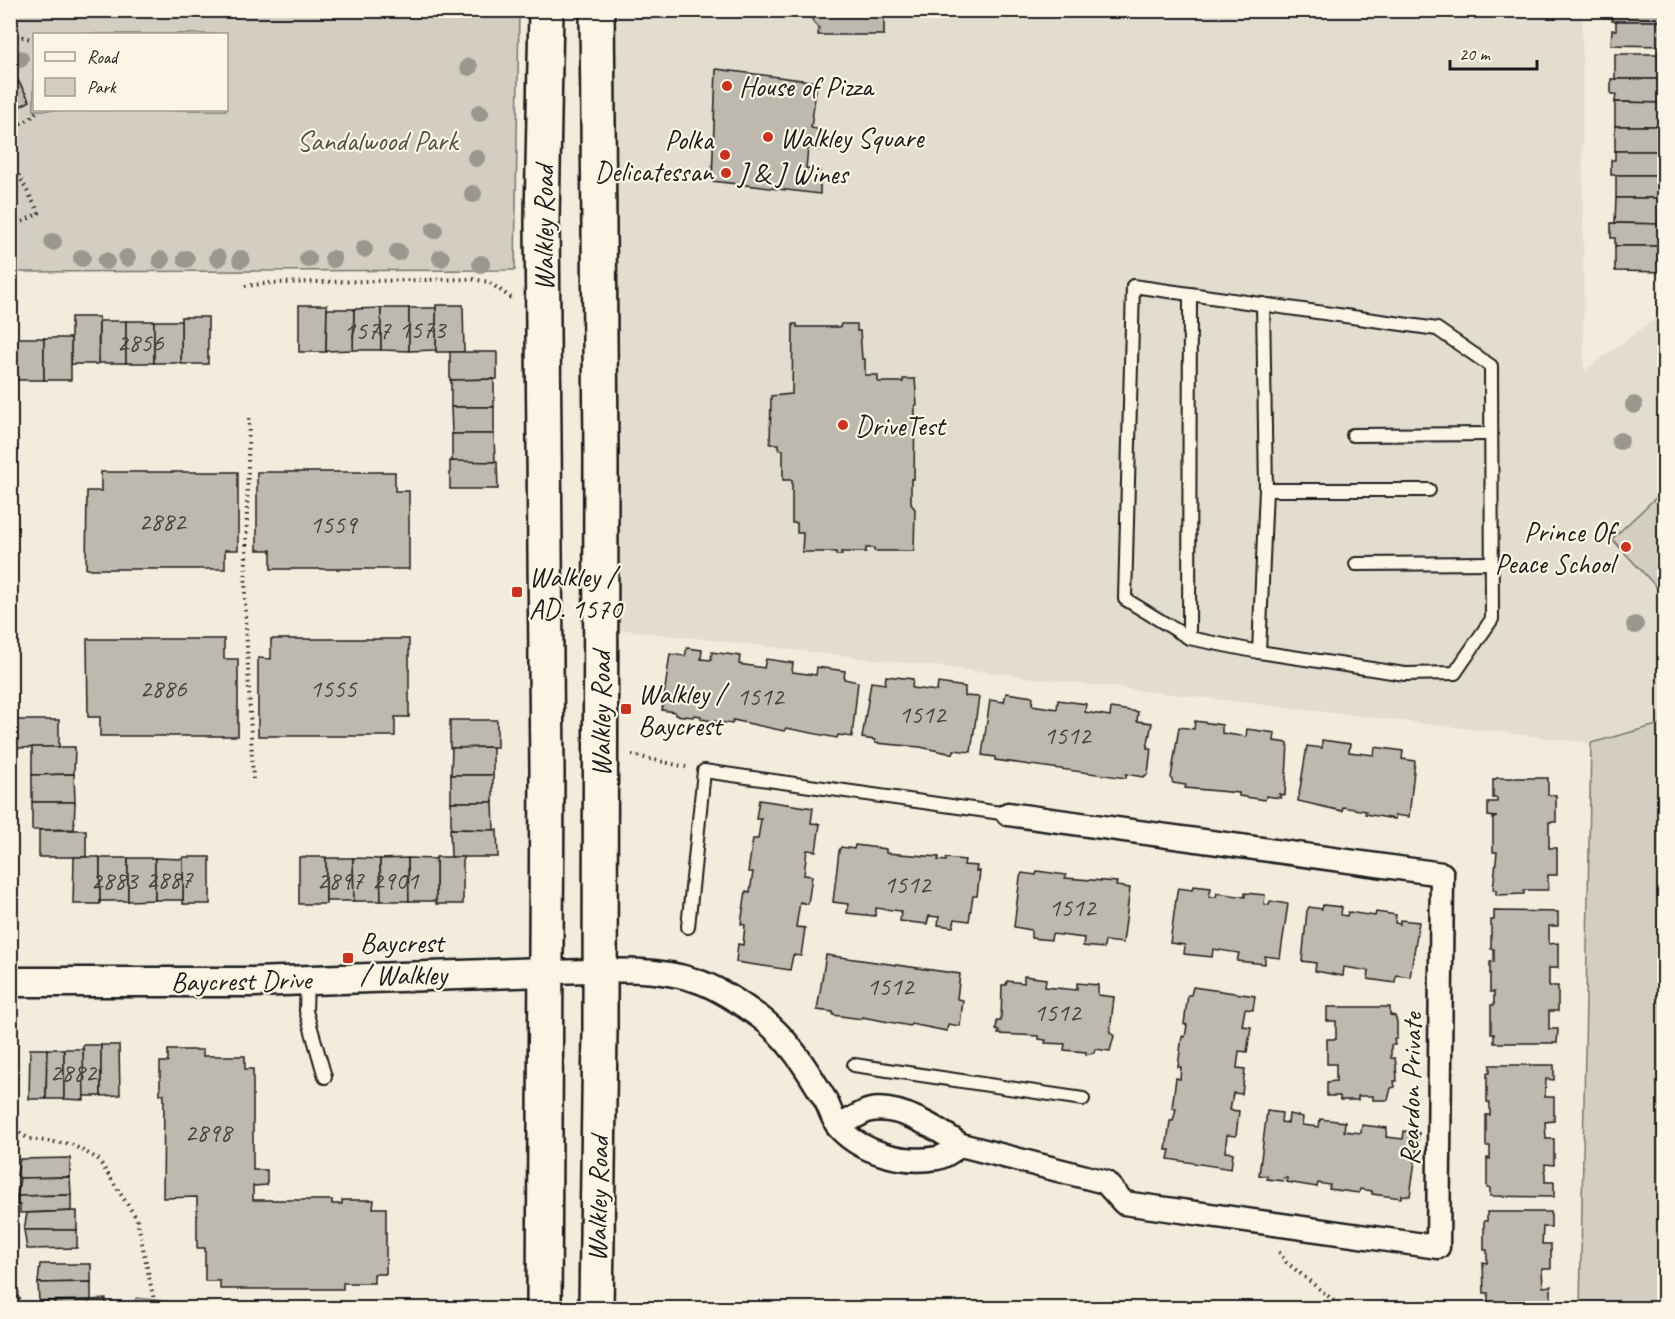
<svg xmlns="http://www.w3.org/2000/svg" width="1675" height="1319" font-family="Caveat,sans-serif">
	<rect width="100%" height="100%" fill="#f3ecdd"/>
	<filter id="ink" filterUnits="userSpaceOnUse"><feTurbulence type="fractalNoise" baseFrequency=".0167" numOctaves="2"/><feDisplacementMap in="SourceGraphic" scale="12" xChannelSelector="R" yChannelSelector="G"/><feConvolveMatrix kernelMatrix="1 2 1 2 8 2 1 2 1" color-interpolation-filters="sRGB"/></filter>
	<g filter="url(#ink)">
		<!-- built -->
		<polygon fill="#e3ddcf" points="615,11 1582,11 1584,371 1664,312 1664,723 1591,743 608,628"/>
		<!-- green -->
		<g fill="#d3cec1" stroke="#78756e" stroke-width="1.5" fill-rule="evenodd">
			<path d="M10 11H519L515 270 11 272ZM34 34H226V110H34Z"/>
			<polygon points="1664,490 1664,595 1612,539"/>
			<polygon points="1664,723 1664,1308 1580,1308 1591,743"/>
			<polygon points="136,1298 229,1308 134,1308"/>
		</g>
		<!-- building -->
		<g fill="#beb9ae" stroke="#1c1c1c" stroke-width="1.5">
			<polygon points="810,10 884,10 884,35 818,35 819,28 810,17"/>
			<rect x="1612" y="10" width="52" height="11"/>
			<polygon points="1616,21 1664,21 1664,46 1611,45 1612,30 1616,30"/>
			<rect x="1615" y="54" width="49" height="25"/>
			<polygon points="10,67 30,101 10,112"/>
			<polygon points="716,69 817,82 811,128 822,130 820,150 808,148 806,168 820,170 820,194 712,181"/>
			<polygon points="1611,79 1664,79 1664,103 1615,102 1616,94 1611,94"/>
			<polygon points="1615,102 1664,103 1664,126 1615,126"/>
			<rect x="1615" y="126" width="49" height="25"/>
			<polygon points="1615,151 1664,151 1664,175 1611,175 1611,160 1615,160"/>
			<rect x="1616" y="175" width="48" height="23"/>
			<polygon points="1616,198 1664,198 1664,224 1615,223"/>
			<polygon points="1611,223 1664,224 1664,246 1615,246 1615,238 1611,238"/>
			<polygon points="1615,246 1664,246 1664,272 1615,271"/>
			<polygon points="299,305 327,305 326,352 299,352"/>
			<polygon points="436,305 463,305 464,352 436,352"/>
			<polygon points="381,308 381,350 353,350 354,309"/>
			<polygon points="381,308 409,308 409,351 381,350"/>
			<polygon points="409,308 436,308 436,350 409,351"/>
			<polygon points="327,309 354,309 353,350 326,351"/>
			<polygon points="71,317 99,317 98,364 71,364"/>
			<rect x="181" y="317" width="27" height="47"/>
			<rect x="99" y="321" width="27" height="42"/>
			<rect x="126" y="321" width="28" height="42"/>
			<rect x="154" y="321" width="27" height="42"/>
			<polygon points="793,324 797,324 797,327 840,327 841,324 857,324 857,331 860,331 862,359 865,359 865,375 878,375 878,382 903,382 903,379 915,379 917,405 915,405 914,479 911,479 911,504 915,509 914,551 874,551 874,548 866,548 866,552 841,552 842,555 836,555 836,552 802,552 803,533 797,533 797,523 792,523 792,480 783,480 783,450 779,450 779,444 770,444 771,396 792,394"/>
			<polygon points="10,338 17,338 16,380 10,380"/>
			<polygon points="17,338 44,338 44,380 16,380"/>
			<rect x="44" y="338" width="27" height="42"/>
			<polygon points="450,352 497,352 497,379 450,380"/>
			<polygon points="494,379 494,407 451,407 451,380"/>
			<polygon points="451,407 494,407 494,434 452,434"/>
			<polygon points="452,434 494,434 495,462 452,462"/>
			<polygon points="450,461 497,462 498,489 450,489"/>
			<polygon points="101,472 238,472 238,550 225,550 225,569 86,569 87,491 101,491"/>
			<polygon points="257,472 395,472 395,491 409,491 409,569 271,569 271,550 257,550"/>
			<polygon points="87,639 224,639 224,659 238,659 238,736 100,736 100,717 88,717"/>
			<polygon points="271,639 409,639 409,717 395,717 395,736 258,736 258,658 271,659"/>
			<polygon points="687,648 702,650 701,659 711,660 712,652 740,656 739,664 764,668 766,659 793,663 792,672 816,675 817,667 845,671 844,679 858,682 852,737 838,735 837,738 786,728 784,731 733,720 732,724 701,719 701,716 694,715 693,717 675,715 675,712 662,710 670,654 685,656"/>
			<polygon points="886,676 913,679 912,688 937,691 938,683 965,687 965,696 979,697 971,752 954,750 953,754 920,747 875,743 875,740 862,738 871,682 885,684"/>
			<polygon points="1006,693 1033,697 1032,705 1057,709 1058,700 1086,704 1085,712 1110,716 1111,708 1138,712 1137,721 1152,723 1147,748 1151,748 1148,774 1143,777 1126,774 1126,778 995,760 995,757 982,755 990,700 1004,702"/>
			<polygon points="12,720 59,720 59,747 12,748"/>
			<polygon points="450,720 497,720 497,747 450,748"/>
			<polygon points="1195,721 1222,725 1222,733 1246,737 1247,729 1275,733 1274,741 1288,743 1285,795 1279,794 1281,798 1266,796 1265,800 1239,796 1239,793 1185,788 1186,785 1173,783 1171,778 1179,727 1194,729"/>
			<polygon points="1322,740 1350,744 1349,752 1374,755 1375,747 1403,751 1402,759 1415,761 1409,817 1395,815 1395,819 1365,814 1366,811 1343,807 1342,811 1298,801 1307,746 1322,748"/>
			<polygon points="32,747 75,747 74,774 32,775"/>
			<polygon points="493,747 493,775 451,775 452,748"/>
			<polygon points="74,774 75,802 32,802 32,775"/>
			<rect x="451" y="775" width="42" height="27"/>
			<polygon points="1497,778 1548,778 1548,795 1556,795 1556,822 1549,822 1549,848 1557,848 1557,875 1548,875 1548,890 1524,890 1524,894 1496,895 1496,890 1493,890 1497,852 1493,852 1493,818 1497,817 1488,816 1488,802 1497,802 1497,798 1493,798 1493,780"/>
			<polygon points="759,800 813,808 811,823 820,824 816,851 807,850 804,875 812,876 808,904 800,902 796,927 805,928 801,956 793,955 790,970 736,962 738,944 743,945 745,925 741,924 746,891 750,892 753,872 748,872 753,839 758,839 761,819 756,819"/>
			<polygon points="32,802 75,802 74,829 32,830"/>
			<polygon points="451,802 493,802 494,830 451,829"/>
			<polygon points="450,829 497,830 498,857 451,857"/>
			<rect x="39" y="830" width="47" height="27"/>
			<polygon points="855,845 886,849 886,853 939,857 938,860 946,861 946,858 965,860 964,865 977,866 976,871 980,871 977,896 973,896 969,921 955,919 953,927 938,925 939,917 929,916 927,924 900,921 901,911 876,908 875,916 847,913 848,904 833,902 839,851 841,847 854,849"/>
			<polygon points="74,857 100,857 100,904 73,904"/>
			<rect x="183" y="857" width="27" height="47"/>
			<rect x="299" y="857" width="27" height="47"/>
			<rect x="436" y="857" width="27" height="47"/>
			<rect x="100" y="858" width="28" height="43"/>
			<polygon points="128,858 155,858 155,900 128,901"/>
			<polygon points="155,858 183,859 183,900 155,900"/>
			<polygon points="326,858 353,858 354,901 326,901"/>
			<polygon points="353,858 380,859 381,901 354,901"/>
			<polygon points="408,858 409,901 381,901 380,859"/>
			<polygon points="408,858 436,859 436,901 409,901"/>
			<polygon points="1037,871 1066,875 1065,878 1117,882 1116,886 1130,888 1123,943 1105,941 1104,948 1083,946 1084,938 1052,934 1051,940 1031,938 1031,930 1014,927 1020,877 1022,873 1036,875"/>
			<polygon points="1193,886 1211,888 1209,897 1216,897 1217,893 1245,897 1245,893 1265,895 1264,904 1269,905 1270,901 1288,904 1280,958 1265,956 1265,964 1237,961 1239,953 1213,949 1212,957 1184,954 1185,945 1170,943 1177,892 1178,888 1192,890"/>
			<polygon points="1323,905 1342,907 1341,915 1347,916 1348,912 1375,916 1376,912 1396,915 1395,923 1400,924 1400,920 1419,922 1410,977 1396,975 1395,983 1368,979 1369,971 1344,967 1343,976 1315,971 1316,963 1302,961 1307,911 1309,907 1322,909"/>
			<polygon points="1494,911 1558,912 1558,926 1549,926 1549,944 1558,943 1558,968 1549,968 1549,986 1558,986 1558,1011 1549,1011 1549,1029 1558,1029 1557,1043 1494,1043 1494,1034 1491,1034 1491,1005 1494,1005 1494,992 1490,992 1490,962 1494,962 1494,949 1491,949 1491,920 1494,920"/>
			<polygon points="826,955 960,974 957,999 963,1000 960,1026 948,1024 947,1031 911,1024 910,1026 862,1017 862,1019 833,1015 833,1012 817,1010"/>
			<polygon points="1024,976 1046,979 1045,987 1077,990 1077,983 1098,985 1098,995 1114,997 1110,1032 1114,1036 1110,1051 1095,1049 1094,1053 1086,1055 1086,1052 1064,1050 1065,1044 1045,1043 1046,1040 1039,1039 1039,1036 998,1034 999,1031 996,1030 997,1021 1001,1021 1002,985 1006,985 1007,981 1024,983"/>
			<polygon points="1193,987 1255,996 1253,1010 1245,1009 1242,1026 1251,1027 1247,1052 1239,1051 1237,1068 1245,1069 1242,1094 1233,1093 1230,1110 1239,1111 1236,1136 1227,1135 1225,1152 1233,1153 1231,1169 1168,1159 1170,1150 1166,1150 1170,1121 1173,1121 1176,1109 1172,1108 1176,1078 1180,1079 1181,1067 1178,1067 1182,1036 1185,1037 1187,1025 1184,1024 1188,995 1191,995"/>
			<polygon points="1327,1007 1390,1007 1390,1015 1395,1016 1397,1022 1397,1039 1394,1039 1395,1045 1391,1045 1391,1058 1395,1058 1396,1065 1397,1081 1394,1081 1395,1087 1391,1088 1388,1100 1373,1100 1373,1096 1358,1096 1358,1100 1340,1100 1340,1096 1327,1096 1327,1082 1336,1081 1336,1064 1327,1064 1327,1039 1336,1039 1336,1021 1327,1021"/>
			<rect x="83" y="1045" width="18" height="51"/>
			<polygon points="101,1045 119,1045 120,1095 101,1096"/>
			<polygon points="30,1049 47,1049 46,1099 29,1099"/>
			<polygon points="47,1049 64,1049 64,1099 46,1099"/>
			<polygon points="64,1049 83,1049 84,1100 64,1099"/>
			<polygon points="168,1050 203,1050 203,1056 245,1056 245,1069 253,1069 253,1170 267,1170 267,1185 253,1186 253,1200 332,1200 332,1204 342,1204 342,1200 374,1200 373,1208 386,1208 386,1274 374,1274 374,1283 343,1283 343,1289 220,1289 220,1281 205,1281 205,1248 197,1248 197,1197 163,1198 164,1094 160,1094 160,1062 168,1062"/>
			<polygon points="1490,1065 1554,1065 1554,1080 1546,1079 1545,1097 1554,1097 1554,1121 1545,1122 1546,1139 1554,1139 1554,1165 1545,1164 1545,1182 1554,1182 1554,1197 1490,1196 1490,1188 1487,1188 1487,1158 1490,1159 1490,1146 1486,1146 1486,1115 1490,1115 1490,1103 1487,1102 1487,1073 1490,1073"/>
			<polygon points="1267,1111 1282,1113 1281,1122 1288,1123 1289,1114 1303,1117 1302,1125 1319,1127 1320,1119 1345,1122 1344,1131 1361,1133 1362,1125 1387,1128 1386,1137 1403,1139 1404,1131 1419,1133 1410,1196 1401,1195 1401,1198 1372,1194 1372,1191 1360,1189 1359,1193 1329,1189 1330,1185 1318,1183 1317,1187 1287,1182 1287,1178 1284,1178 1283,1181 1267,1179 1267,1176 1259,1175"/>
			<polygon points="70,1158 70,1177 20,1178 17,1175 20,1159"/>
			<polygon points="70,1177 71,1195 17,1196 20,1178"/>
			<polygon points="71,1195 71,1211 20,1213 20,1205 17,1205 17,1196"/>
			<polygon points="77,1211 77,1230 24,1230 27,1213"/>
			<polygon points="1487,1212 1551,1212 1551,1227 1543,1227 1542,1244 1551,1244 1551,1269 1542,1269 1543,1287 1551,1286 1551,1308 1484,1308 1484,1306 1488,1306 1488,1293 1484,1293 1483,1262 1487,1263 1487,1250 1484,1250 1484,1221 1487,1221"/>
			<polygon points="24,1230 77,1230 77,1248 27,1249"/>
			<polygon points="40,1264 91,1264 91,1282 38,1283"/>
			<polygon points="91,1282 91,1300 39,1301 38,1283"/>
			<polygon points="106,1299 106,1308 54,1308 54,1302"/>
		</g>
		<g fill="none" stroke-linecap="round" stroke-linejoin="round">
			<!-- service casing -->
			<g stroke="#1c1c1c" stroke-width="16">
				<g id="service">
					<polygon points="1133,286 1437,329 1491,366 1492,619 1455,673 1405,674 1259,652 1189,638 1125,599"/>
					<polyline points="1353,435 1491,434"/>
					<polyline points="1266,490 1429,490"/>
					<polyline points="1356,564 1492,563"/>
					<polyline points="1189,638 1190,294"/>
					<polyline points="1259,652 1266,490 1263,304"/>
					<polyline points="688,927 704,771 1008,814"/>
					<polyline points="307,980 306,1011 325,1077"/>
					<polyline points="854,1065 1083,1099"/>
				</g>
			</g>
			<!-- minor casing -->
			<g stroke="#1c1c1c" stroke-width="27">
				<g id="minor">
					<path d="M544 972C593 972 647 965 694 980 715 986 737 1001 754 1013 786 1034 807 1069 826 1101 830 1109 834 1123 840 1129 863 1153 904 1164 937 1158 945 1157 954 1149 961 1145 938 1129 900 1105 871 1110 861 1112 847 1122 838 1127"/>
					<polyline points="961,1145 1105,1182 1124,1203 1438,1247 1442,874 1008,814"/>
				</g>
			</g>
			<!-- tertiary casing -->
			<g stroke="#1c1c1c" stroke-width="33">
				<polyline id="tertiary" points="10,982 253,982 544,972"/>
			</g>
			<!-- secondary casing -->
			<g stroke="#1c1c1c" stroke-width="38">
				<g id="secondary">
					<polyline points="544,1308 547,772 542,220 546,10"/>
					<polyline points="596,1308 600,1031 601,448 597,10"/>
				</g>
			</g>
			<!-- path -->
			<g stroke="#1c1c1c" stroke-width="4" stroke-dasharray="1.5 4.5" stroke-linecap="butt">
				<polyline points="10,40 23,37 34,40"/>
				<polyline points="10,129 30,119 38,110"/>
				<polyline points="10,159 39,213 10,228"/>
				<polyline points="245,286 271,283 471,279 489,282 511,298"/>
				<polyline points="249,418 245,602 253,779"/>
				<polyline points="632,755 686,767"/>
				<polyline points="10,1126 29,1139 71,1144 98,1159 137,1219 153,1296 153,1308"/>
				<polyline points="1279,1252 1286,1262 1343,1308"/>
				<polyline points="10,1257 21,1308"/>
			</g>
			<!-- service -->
			<use href="#service" stroke="#fcf5e5" stroke-width="12"/>
			<!-- minor -->
			<use href="#minor" stroke="#fcf5e5" stroke-width="22"/>
			<!-- tertiary -->
			<use href="#tertiary" stroke="#fcf5e5" stroke-width="28"/>
			<!-- secondary -->
			<use href="#secondary" stroke="#fcf5e5" stroke-width="33"/>
		</g>
		<!-- trees -->
		<g fill="#9b978e">
			<circle cx="20" cy="59" r="9"/>
			<circle cx="469" cy="67" r="9"/>
			<circle cx="480" cy="113" r="9"/>
			<circle cx="476" cy="158" r="9"/>
			<circle cx="473" cy="194" r="9"/>
			<circle cx="434" cy="230" r="9"/>
			<circle cx="53" cy="242" r="9"/>
			<circle cx="364" cy="249" r="9"/>
			<circle cx="398" cy="252" r="9"/>
			<circle cx="82" cy="258" r="9"/>
			<circle cx="127" cy="258" r="9"/>
			<circle cx="218" cy="258" r="9"/>
			<circle cx="441" cy="258" r="9"/>
			<circle cx="186" cy="259" r="9"/>
			<circle cx="241" cy="259" r="9"/>
			<circle cx="308" cy="259" r="9"/>
			<circle cx="333" cy="259" r="9"/>
			<circle cx="161" cy="260" r="9"/>
			<circle cx="106" cy="261" r="9"/>
			<circle cx="481" cy="264" r="9"/>
			<circle cx="1634" cy="405" r="9"/>
			<circle cx="1620" cy="441" r="9"/>
			<circle cx="1635" cy="625" r="9"/>
		</g>
	</g>
	<!-- markers -->
	<g fill="#c8321e" stroke="#fcf5e5" stroke-width="2">
		<circle cx="727" cy="86" r="6"/>
		<circle cx="768" cy="137" r="6"/>
		<circle cx="725" cy="155" r="6"/>
		<circle cx="726" cy="173" r="6"/>
		<circle cx="843" cy="425" r="6"/>
		<circle cx="1626" cy="547" r="6"/>
		<rect x="511" y="586" width="12" height="12" rx="3"/>
		<rect x="620" y="703" width="12" height="12" rx="3"/>
		<rect x="342" y="952" width="12" height="12" rx="3"/>
	</g>
	<g text-anchor="middle" stroke-width="4.5" stroke-linejoin="round" paint-order="stroke">
		<!-- number labels -->
		<g font-size="26" fill="#444340">
			<text x="422" y="338">1573</text>
			<text x="367" y="339">1577</text>
			<text x="140" y="351">2856</text>
			<text x="162" y="530">2882</text>
			<text x="333" y="533">1559</text>
			<text x="163" y="697">2886</text>
			<text x="333" y="697">1555</text>
			<text x="760" y="705">1512</text>
			<text x="922" y="723">1512</text>
			<text x="1067" y="744">1512</text>
			<text x="169" y="888">2887</text>
			<text x="114" y="889">2883</text>
			<text x="340" y="889">2897</text>
			<text x="395" y="889">2901</text>
			<text x="907" y="893">1512</text>
			<text x="1072" y="916">1512</text>
			<text x="890" y="995">1512</text>
			<text x="1057" y="1021">1512</text>
			<text x="73" y="1081">2882</text>
			<text x="208" y="1141">2898</text>
		</g>
		<!-- poi labels -->
		<g font-size="28" fill="#1c1c1c" stroke="#fcf5e5" text-anchor="start">
			<text x="739" y="96">House of Pizza</text>
			<text x="780" y="147">Walkley Square</text>
			<text x="713" y="149" text-anchor="end">Polka<tspan x="713" dy="32">Delicatessan</tspan></text>
			<text x="738" y="183">J &amp; J Wines</text>
			<text x="855" y="435">DriveTest</text>
			<text x="1614" y="541" text-anchor="end">Prince Of<tspan x="1614" dy="32">Peace School</tspan></text>
			<text x="529" y="586">Walkley /<tspan x="529" dy="32">AD. 1570</tspan></text>
			<text x="638" y="703">Walkley /<tspan x="638" dy="32">Baycrest</tspan></text>
			<text x="360" y="952">Baycrest<tspan x="360" dy="32">/ Walkley</tspan></text>
		</g>
		<!-- park labels -->
		<g font-size="28" fill="#53514e" stroke="#fcf5e5">
			<text x="377" y="150">Sandalwood Park</text>
		</g>
		<!-- street labels -->
		<g font-size="28" fill="#1c1c1c" stroke="#fcf5e5">
			<text transform="translate(543 228) rotate(-90)" y="10">Walkley Road</text>
			<text transform="translate(600 714) rotate(-90)" y="10">Walkley Road</text>
			<text transform="translate(241 980) rotate(-1)" y="10">Baycrest Drive</text>
			<text transform="translate(1410 1089) rotate(-89)" y="10">Reardon Private</text>
			<text transform="translate(597 1199) rotate(-89)" y="10">Walkley Road</text>
		</g>
	</g>
	<!-- margin -->
	<rect width="1675" height="1319" fill="none" stroke="#fcf5e5" stroke-width="36"/>
	<rect x="18" y="18" width="1639" height="1283" fill="none" stroke="#1c1c1c" stroke-width="2" filter="url(#ink)"/>
	<!-- legend -->
	<rect x="33" y="33" width="195" height="78" fill="#fcf5e5" stroke="#a29e95" stroke-width="1.5"/>
	<rect x="45" y="52" width="30" height="9" fill="#fcf5e5" stroke="#a29e95" stroke-width="1.5"/>
	<text x="87" y="63" font-size="18" fill="#1c1c1c">Road</text>
	<rect x="45" y="78" width="30" height="18" fill="#d3cec1" stroke="#a29e95" stroke-width="1.5"/>
	<text x="87" y="93" font-size="18" fill="#1c1c1c">Park</text>
	<!-- scale -->
	<path d="M1450 60v9h87v-9" fill="none" stroke="#1c1c1c" stroke-width="3"/>
	<text x="1459" y="60" font-size="18" fill="#1c1c1c" stroke="#fcf5e5" stroke-width="4.5" paint-order="stroke">20 m</text>
</svg>
